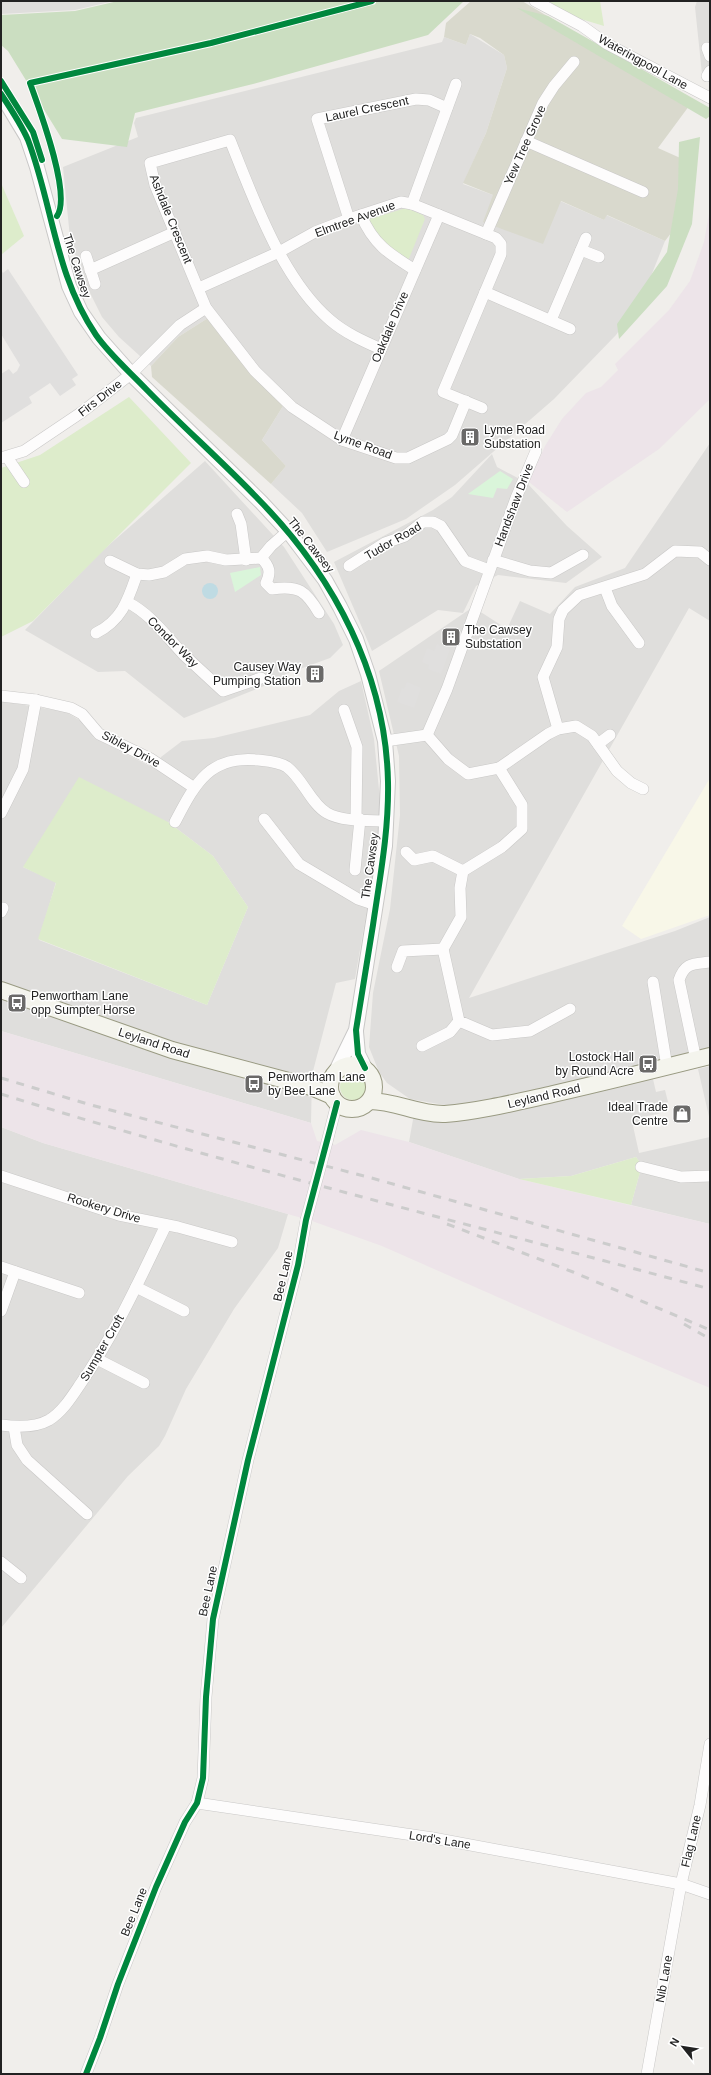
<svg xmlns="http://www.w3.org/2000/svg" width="711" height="2075" font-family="Arial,sans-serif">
	<rect width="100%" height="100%" fill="#f0eeeb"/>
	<!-- residential -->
	<g fill="#dfdedc" fill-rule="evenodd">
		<polygon points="1,1 114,1 75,10 1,14"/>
		<polygon points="697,1 710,1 710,78 702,74 695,7"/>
		<polygon points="470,34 504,55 507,68 486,133 463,184 493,195 560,201 604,220 606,215 665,241 643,296 616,335 554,399 455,485 406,519 327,552 302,513 271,484 286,466 262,440 283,406 249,372 208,318 178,337 151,366 119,337 102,317 83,279 70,238 63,167 138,137 134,123 136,118 442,42 444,37 466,45"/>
		<polygon points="710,443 710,621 689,608 469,998 675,931 710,917 710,1051 456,1107 410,1099 387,1083 379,1072 369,1047 373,993 390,909 400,815 399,756 379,671 473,607 507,629 520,601 550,614 575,587 625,568"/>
		<polygon points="492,454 497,467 527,483 567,526 602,557 566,583 498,575 476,586 463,613 438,610 372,651 334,562 433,510 452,497"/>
		<polygon points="205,461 284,547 334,624 343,645 330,658 286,674 274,682 184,718 125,671 98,672 25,630 101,552"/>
		<path d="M361 681 374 739 381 810 376 856 355 979 336 983 312 1075 311 1123 1 1031V701L66 712 84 723 94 738 154 768 161 757 182 741 214 738 310 715 339 691ZM168 822 213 856 248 907 207 1005 39 940 56 882 23 867Z"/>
		<polygon points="710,1066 710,1121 698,1069"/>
		<polygon points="653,1079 656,1092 665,1090 668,1102 659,1105 661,1113 639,1118 640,1125 633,1126 639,1153 710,1137 710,1224 631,1205 642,1165 636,1157 571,1176 519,1179 409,1142 414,1114 555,1100"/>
		<polygon points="1,1127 43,1143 288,1214 278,1248 234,1309 186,1389 165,1436 159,1446 128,1476 1,1628"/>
	</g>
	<!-- industrial -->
	<g fill="#ede4e9">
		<polygon points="710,187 710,399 659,449 567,512 529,482 545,446 562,419 586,393 601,387 618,370 615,364 669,310 690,281 704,242 709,214"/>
		<polygon points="1,1031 311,1123 317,1141 335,1145 361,1130 409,1142 519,1179 710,1224 710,1388 554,1322 382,1246 312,1221 43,1143 1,1127"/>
	</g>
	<!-- education -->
	<polygon fill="#f8f7e8" points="710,778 710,915 641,939 622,926"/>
	<!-- construction -->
	<g fill="#d9d9cd">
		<polygon points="471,1 522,1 692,102 658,148 687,161 687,212 665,241 607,215 604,220 561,201 543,244 483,222 493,195 463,183 486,133 507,68 504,55 480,38 470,34 466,45 444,37 446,23"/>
		<polygon points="208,318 249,372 283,406 262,440 286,466 271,484 152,377 151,366 178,337"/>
	</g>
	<!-- grass -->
	<g fill="#ddeccb">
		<polygon points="548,1 600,1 604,26 571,16"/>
		<polygon points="1,183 24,236 1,255"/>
		<polygon points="406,208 423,215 425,219 408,261 390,250 367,220"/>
		<polygon points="129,397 191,463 33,621 1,637 1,468 40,455"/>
		<polygon points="79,777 168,822 213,856 248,907 207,1005 38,939 56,883 23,867"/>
		<circle cx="353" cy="1087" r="13"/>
		<polygon points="636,1157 642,1165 631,1205 519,1179 571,1176"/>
	</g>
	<!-- forest -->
	<g fill="#cbdec1">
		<polygon points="118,1 464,1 428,35 253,84 135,113 127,147 62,139 8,51 1,45 1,15 75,11"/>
		<polygon points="517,8 548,16 710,108 710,116 706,119"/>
		<polygon points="700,137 692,224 667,286 619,339 617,324 667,252 678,189 679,142"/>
	</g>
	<!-- park -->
	<g fill="#daf5da">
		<polygon points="500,471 513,479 507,489 497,488 493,498 468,494"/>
		<polygon points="260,567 261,575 235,592 230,573"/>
	</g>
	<!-- parking -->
	<g fill="#e0dfde">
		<polygon points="8,269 78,375 72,379 76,385 60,396 50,383 29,397 32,403 1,423 1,374 9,369 13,374 17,371 20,365 1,334 1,270 3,273"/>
		<polygon points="437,644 450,649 441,674 428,669 429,665 422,662 427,648 434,651"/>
		<polygon points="407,682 421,688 414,708 397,702 402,688 404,689"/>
	</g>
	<!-- water -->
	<circle fill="#bfdbe3" cx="210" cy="591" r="8"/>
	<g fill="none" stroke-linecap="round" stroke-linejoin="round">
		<!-- minor casing -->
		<g stroke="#c9c8c7" stroke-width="12">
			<g id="minor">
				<polyline points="535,1 582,26 607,44 710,98"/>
				<polyline points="707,48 710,56"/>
				<polyline points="707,76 710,71"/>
				<polyline points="526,141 643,192"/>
				<polyline points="412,204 456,84"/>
				<path d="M361 215C373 244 389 254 415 270"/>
				<polyline points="349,219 317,119 416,99 429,100 447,108"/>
				<polyline points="486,234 543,103 554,86 574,62"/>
				<polyline points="581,250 599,257"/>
				<polyline points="86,256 95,284"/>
				<polyline points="90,270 175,232"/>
				<polyline points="199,288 279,252 315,232 349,219 401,202 412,204 496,238 501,244 501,254 443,392 482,408"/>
				<polyline points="485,292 570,329"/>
				<polyline points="551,320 586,238"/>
				<path d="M381 349C363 341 345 333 330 320 282 279 253 198 230 140L150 163 155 185 206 308 255 371 292 407 342 440 396 458H408L448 439 452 435 466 401"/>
				<polyline points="342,440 439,215"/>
				<polyline points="7,457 24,482"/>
				<polyline points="1,458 24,451 82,412 131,374 180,325 206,308"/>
				<polyline points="237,514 241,524 246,560"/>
				<path d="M261 558C270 566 271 573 266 583L272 589C299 585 306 591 319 613"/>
				<polyline points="493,560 530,571 551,573 583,555"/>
				<polyline points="110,561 137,574 149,575 164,572 185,559 207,556 226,560 261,558 271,546 288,531"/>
				<polyline points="349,566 385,543 405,536 423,522 433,522 441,526 465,561 489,570"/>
				<polyline points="605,588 612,606 639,643"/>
				<path d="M127 602C151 614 166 636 184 655 197 667 210 679 223 691L261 678"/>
				<path d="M96 633C122 620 128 600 137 574"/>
				<polyline points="1,696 36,700 71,708 82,714 99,734 151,759 193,787"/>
				<polyline points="344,710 357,747 356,819"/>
				<polyline points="558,729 543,677 557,647 559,619 563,610 579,595 645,574 675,551 700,552 710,560"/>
				<polyline points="427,735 448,759 468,774 499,768 548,734 558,729 576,726 592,736 617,771 631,783 643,789"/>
				<polyline points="385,741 427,735 447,689 516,498 536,451"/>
				<polyline points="598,744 610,735"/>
				<polyline points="499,768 522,805 522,829 502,847 463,871 460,888 461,917 443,949 459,1021 492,1035 530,1031 570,1009"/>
				<polyline points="1,813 23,769 36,700"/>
				<polyline points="264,819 299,864 358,899 376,905"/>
				<path d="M175 822C195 784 209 755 258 760 267 761 280 762 287 767 303 779 311 804 327 813 343 822 369 820 387 821"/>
				<polyline points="406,852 414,860 433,856 463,871"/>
				<polyline points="355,870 360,819"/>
				<polyline points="1,912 3,908"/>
				<polyline points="397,967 403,951 443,949"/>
				<polyline points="653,982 667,1067"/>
				<polyline points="422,1046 450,1032 459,1021"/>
				<path d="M696 1060 679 980C685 962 694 964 710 962"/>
				<polyline points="327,1142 337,1103"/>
				<polyline points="641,1167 681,1177 710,1176"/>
				<polyline points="1,1176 119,1215 178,1227 232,1242"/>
				<polyline points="1,1267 79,1293"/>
				<polyline points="136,1287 184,1311"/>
				<polyline points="1,1311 15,1272"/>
				<polyline points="97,1359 144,1383"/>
				<path d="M1 1425C16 1427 35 1428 49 1420 62 1412 71 1398 79 1386 114 1336 140 1279 166 1225"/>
				<polyline points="14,1427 17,1445 27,1460 87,1514"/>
				<polyline points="1,1562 21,1578"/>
				<polyline points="197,1803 433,1838 681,1884 710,1894"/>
				<polyline points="86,2074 100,2038 118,1984 156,1887 185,1822 197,1803 203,1778 206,1697 213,1619 248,1460 298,1265 306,1220"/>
				<polyline points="647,2074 681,1884 700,1805 710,1744"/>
			</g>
		</g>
		<!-- tertiary casing -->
		<g stroke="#c9c8c7" stroke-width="16">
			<g id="tertiary">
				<polyline points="1,94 27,137 37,167 69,286 81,312 99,338 131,374 261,502 288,531 325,580 340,607 356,639 368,674 385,741 388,781 385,846 356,1030 336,1071"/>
				<polyline points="356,1032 358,1054 365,1068"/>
			</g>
		</g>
		<!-- secondary casing -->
		<g stroke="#999a82" stroke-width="18">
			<g id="secondary">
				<polyline points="1,990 172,1050 311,1087 332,1096"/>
				<circle cx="352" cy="1087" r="22"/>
				<path d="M370 1101C395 1101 420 1115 445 1114 481 1111 517 1102 553 1094 605 1082 658 1069 710 1056"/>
			</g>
		</g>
		<!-- minor -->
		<use href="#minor" stroke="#fdfcfc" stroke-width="11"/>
		<!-- tertiary -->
		<use href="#tertiary" stroke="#fdfcfc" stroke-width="14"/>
		<!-- secondary -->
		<use href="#secondary" stroke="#f4f4ed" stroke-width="16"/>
		<!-- rail -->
		<g stroke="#ccc" stroke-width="3" stroke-dasharray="8 8" stroke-linecap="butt">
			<polyline points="1,1078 91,1105 368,1177 710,1273"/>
			<path d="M1 1094C235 1167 473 1225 710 1289"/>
			<polyline points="447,1224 573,1272 710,1330"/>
			<polyline points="684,1324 710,1339"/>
		</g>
		<!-- minor-bridge casing -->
		<g stroke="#c9c8c7" stroke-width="12" stroke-linecap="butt">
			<polyline id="minor-bridge" points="306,1220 327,1142"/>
		</g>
		<!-- minor-bridge -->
		<use href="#minor-bridge" stroke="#fdfcfc" stroke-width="11"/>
		<!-- cycleway casing -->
		<g stroke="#fff" stroke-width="8">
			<g id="cycleway">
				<polyline points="1,81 33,132 42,160"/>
				<path d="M1 94C11 109 21 124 28 140 53 206 55 275 96 335 110 355 130 372 147 390 184 428 224 463 261 502 334 577 386 675 388 782 389 830 380 877 373 925 367 960 362 995 356 1030L358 1054 365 1068"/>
				<path d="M57 216C72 195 39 108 30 83L211 43 372 1"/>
				<polyline points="86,2074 100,2038 118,1984 156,1887 185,1822 197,1803 203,1778 206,1697 213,1619 248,1460 298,1265 306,1220 337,1103"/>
			</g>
		</g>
		<!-- cycleway -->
		<use href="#cycleway" stroke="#00873e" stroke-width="6"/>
	</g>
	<!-- icons -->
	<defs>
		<g id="building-square" transform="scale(1)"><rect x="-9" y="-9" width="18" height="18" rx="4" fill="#6a6968" stroke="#fff"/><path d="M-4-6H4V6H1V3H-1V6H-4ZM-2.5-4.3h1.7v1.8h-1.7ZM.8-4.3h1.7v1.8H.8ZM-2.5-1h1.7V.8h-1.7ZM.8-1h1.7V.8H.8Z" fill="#fff"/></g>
		<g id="bus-square" transform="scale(1)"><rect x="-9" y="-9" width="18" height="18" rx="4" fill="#6a6968" stroke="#fff"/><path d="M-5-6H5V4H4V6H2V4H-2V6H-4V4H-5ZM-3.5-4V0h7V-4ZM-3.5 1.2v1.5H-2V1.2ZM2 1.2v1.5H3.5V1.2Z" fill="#fff"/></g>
		<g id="shop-square" transform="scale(1)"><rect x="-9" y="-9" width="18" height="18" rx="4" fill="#6a6968" stroke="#fff"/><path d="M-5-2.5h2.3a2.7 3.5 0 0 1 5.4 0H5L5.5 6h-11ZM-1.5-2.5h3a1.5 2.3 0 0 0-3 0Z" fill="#fff"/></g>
	</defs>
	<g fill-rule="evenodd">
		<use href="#building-square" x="470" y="437"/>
		<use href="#building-square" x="451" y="637"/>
		<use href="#building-square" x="315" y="674"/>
		<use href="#bus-square" x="17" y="1003"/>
		<use href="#bus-square" x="648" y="1064"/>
		<use href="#bus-square" x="254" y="1084"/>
		<use href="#shop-square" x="682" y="1114"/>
	</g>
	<g text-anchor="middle" stroke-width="3" stroke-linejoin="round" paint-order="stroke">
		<!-- street labels -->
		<g font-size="12" fill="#222" stroke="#fff">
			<text transform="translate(643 62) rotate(29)" y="4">Wateringpool Lane</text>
			<text transform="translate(367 109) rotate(-12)" y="4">Laurel Crescent</text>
			<text transform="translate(525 145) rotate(-66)" y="4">Yew Tree Grove</text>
			<text transform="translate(171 219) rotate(68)" y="4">Ashdale Crescent</text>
			<text transform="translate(355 219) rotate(-20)" y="4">Elmtree Avenue</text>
			<text transform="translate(77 266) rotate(72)" y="4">The Cawsey</text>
			<text transform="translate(390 327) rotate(-67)" y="4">Oakdale Drive</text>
			<text transform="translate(100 398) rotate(-38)" y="4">Firs Drive</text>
			<text transform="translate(363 445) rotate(20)" y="4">Lyme Road</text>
			<text transform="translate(514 505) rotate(-69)" y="4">Handshaw Drive</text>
			<text transform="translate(393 541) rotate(-30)" y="4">Tudor Road</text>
			<text transform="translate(311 545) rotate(52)" y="4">The Cawsey</text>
			<text transform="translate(173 642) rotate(45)" y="4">Condor Way</text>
			<text transform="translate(131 749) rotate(28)" y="4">Sibley Drive</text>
			<text transform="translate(370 866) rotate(-82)" y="4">The Cawsey</text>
			<text transform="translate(154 1043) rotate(18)" y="4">Leyland Road</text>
			<text transform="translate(544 1096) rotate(-13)" y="4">Leyland Road</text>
			<text transform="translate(104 1208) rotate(17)" y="4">Rookery Drive</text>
			<text transform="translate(283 1276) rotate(-77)" y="4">Bee Lane</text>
			<text transform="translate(102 1348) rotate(-60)" y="4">Sumpter Croft</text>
			<text transform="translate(208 1591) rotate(-78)" y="4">Bee Lane</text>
			<text transform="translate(440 1840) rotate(9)" y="4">Lord's Lane</text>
			<text transform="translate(691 1841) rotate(-77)" y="4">Flag Lane</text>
			<text transform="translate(134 1912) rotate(-68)" y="4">Bee Lane</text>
			<text transform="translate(664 1979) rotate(-80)" y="4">Nib Lane</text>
		</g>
		<!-- poi labels -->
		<g font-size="12" fill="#222" stroke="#fff" text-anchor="start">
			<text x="484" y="434">Lyme Road<tspan x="484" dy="14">Substation</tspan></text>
			<text x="465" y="634">The Cawsey<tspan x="465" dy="14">Substation</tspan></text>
			<text x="301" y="671" text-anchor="end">Causey Way<tspan x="301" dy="14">Pumping Station</tspan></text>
			<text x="31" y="1000">Penwortham Lane<tspan x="31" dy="14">opp Sumpter Horse</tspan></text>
			<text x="634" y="1061" text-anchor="end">Lostock Hall<tspan x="634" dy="14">by Round Acre</tspan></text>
			<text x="268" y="1081">Penwortham Lane<tspan x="268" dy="14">by Bee Lane</tspan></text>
			<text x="668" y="1111" text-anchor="end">Ideal Trade<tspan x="668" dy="14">Centre</tspan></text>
		</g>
	</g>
	<!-- border -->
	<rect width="711" height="2075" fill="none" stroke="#222222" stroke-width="4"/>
	<!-- north arrow -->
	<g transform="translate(683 2047) rotate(300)" stroke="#ffffff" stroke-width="3" paint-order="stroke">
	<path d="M0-3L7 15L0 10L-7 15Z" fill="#222222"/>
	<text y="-6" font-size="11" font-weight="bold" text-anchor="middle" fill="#222222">N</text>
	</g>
</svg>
